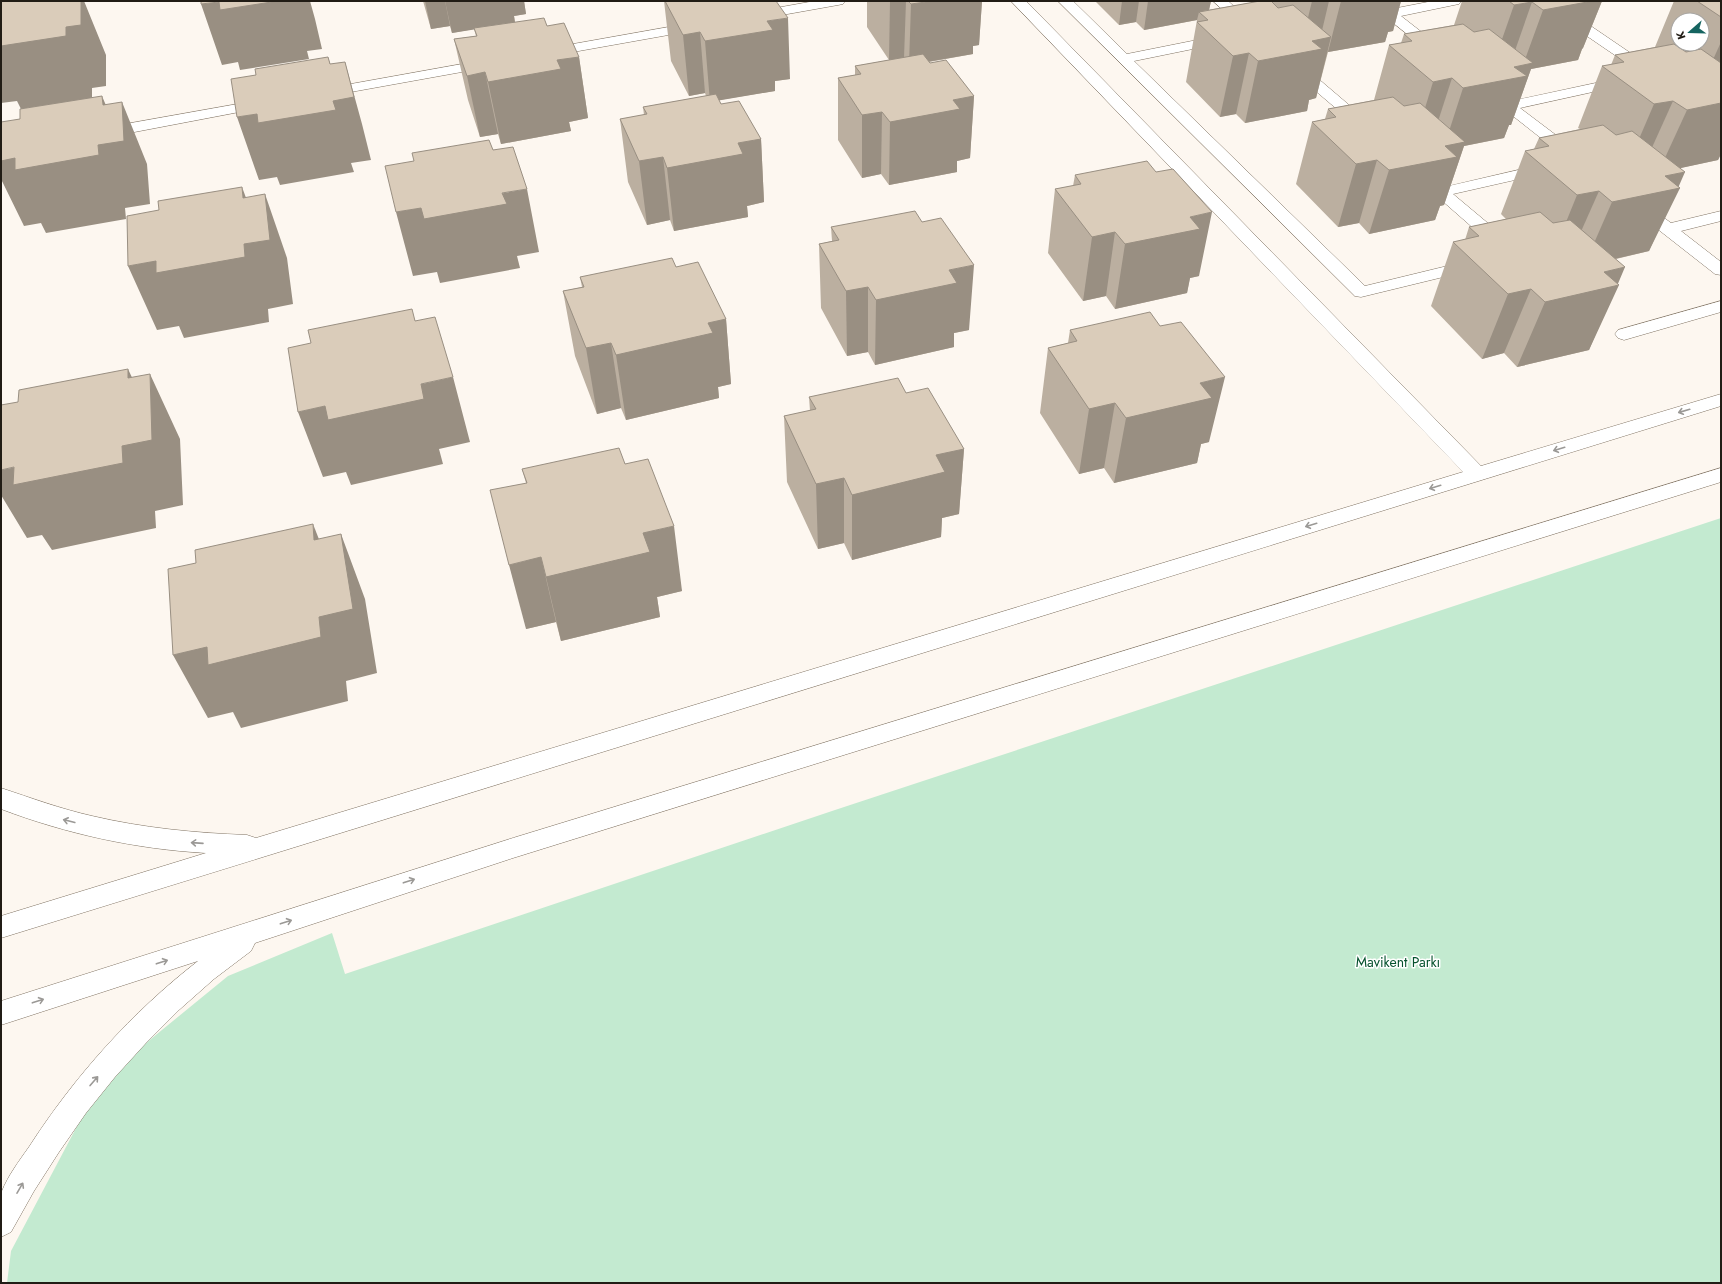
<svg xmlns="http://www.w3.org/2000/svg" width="1722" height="1284" font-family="Jost,sans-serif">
	<rect width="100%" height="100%" fill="#fdf7f0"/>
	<!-- green -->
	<polygon fill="#c3ead0" points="1721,518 1721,1283 7,1283 11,1251 102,1079 228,976 332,933 345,974 835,810"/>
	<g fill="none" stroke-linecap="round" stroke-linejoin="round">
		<!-- lane casing -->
		<g stroke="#807363" stroke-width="1">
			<g id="lane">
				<polygon points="1058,1 1073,1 1127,54 1222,35 1227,36 1229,39 1227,42 1134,61 1365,286 1472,260 1478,261 1481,265 1478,269 1472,270 1361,297 1355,296"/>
				<polygon points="1213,1 1228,1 1256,26 1254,29 1249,30 1244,29"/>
				<polygon points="1366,1 1382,1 1392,9 1433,1 1461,1 1459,4 1454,5 1401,16 1442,48 1444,51 1442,54 1437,55 1432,54"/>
				<polygon points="1538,1 1554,1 1651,67 1653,70 1651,73 1646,74 1641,73 1540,4"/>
				<polygon points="1296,63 1301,64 1369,122 1372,125 1369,128 1364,130 1359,128 1291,70 1289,67 1291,64"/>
				<path d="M1624 77 1629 78 1631 81 1629 84 1520 108 1577 151 1579 154 1577 157 1571 159 1565 157 1485 94 1487 91C1497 88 1503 95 1511 101Z"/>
				<path d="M1544 164 1550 166 1552 169 1550 172 1453 194 1508 240 1510 244 1508 248 1502 249 1496 248 1415 177 1417 174C1429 171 1436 179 1444 187Z"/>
				<polygon points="1638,201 1644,203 1671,223 1721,211 1721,221 1681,231 1721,262 1721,275 1715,274 1632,209 1630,206 1632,203"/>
				<polygon points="1721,301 1721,312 1624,340 1618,338 1615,334 1618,330"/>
			</g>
		</g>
		<!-- street casing -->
		<g stroke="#807363" stroke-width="1">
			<g id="street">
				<polygon points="815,1 845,1 843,4 838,5 754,20 749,19 747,16 749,13 754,12"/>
				<path d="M1011 1H1026L1481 466 1721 394V406L1 938V916L206 853C136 849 67 834 1 809V788C31 798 61 809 92 816 143 828 195 833 247 835L256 838 1463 472Z"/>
				<polygon points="697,22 702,23 704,26 702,29 545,57 540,56 538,53 540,50 545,49"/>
				<polygon points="490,59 495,60 497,63 495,66 323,97 318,96 316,93 318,90 323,89"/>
				<polygon points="266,99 271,100 273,103 271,106 103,138 98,136 95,133 98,130 103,128"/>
				<path d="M1721 468V482L513 858 255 943 251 951 214 979 179 1010 146 1043 115 1077 86 1113 59 1152 34 1191 11 1232 1 1237C1 1227 0 1199 2 1191 8 1176 19 1161 29 1147 74 1077 132 1012 198 961L1 1025V1001L513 838Z"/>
			</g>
		</g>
		<!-- lane -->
		<use href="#lane" fill="#fff" fill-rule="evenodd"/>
		<!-- street -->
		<use href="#street" fill="#fff" fill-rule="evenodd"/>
	</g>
	<!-- wall -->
	<g fill="#bbafa0" fill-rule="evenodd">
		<polygon points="423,1 524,1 526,14 514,16 515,22 547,26 579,57 588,118 569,122 571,131 501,144 498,134 480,137 468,100 454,39 476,36 474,29 452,33 450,26 431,29"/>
		<polygon points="664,1 790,79 775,81 775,91 719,100 721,104 761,139 764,202 747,206 748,217 674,231 670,220 647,225 628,182 620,119 644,115 643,107 706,96 705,93 689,96 671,61"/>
		<polygon points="867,1 982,1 979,45 973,46 973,54 929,62 974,96 970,158 957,161 957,172 889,185 881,174 862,178 838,140 838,78 855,75 855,66 889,60 867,27"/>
		<polygon points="1095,1 1211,1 1209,10 1202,11 1260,1 1401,1 1393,31 1388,32 1385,42 1328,52 1316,98 1309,100 1307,111 1245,123 1236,114 1220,117 1186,82 1197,20 1144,30 1136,22 1119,25"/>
		<polygon points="1462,1 1602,1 1583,48 1582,49 1578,60 1531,69 1511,125 1509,125 1504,138 1464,146 1444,205 1440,206 1435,220 1369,234 1359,223 1338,227 1296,184 1312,122 1325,119 1328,109 1374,100 1389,45 1401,43 1404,34 1454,25"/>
		<path d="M1674 1H1721V154L1718 160 1680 168 1678 187 1649 251 1616 259 1617 284 1589 350 1517 367 1504 353 1482 359 1431 306 1453 242 1465 240 1469 227 1506 219 1501 214 1525 151 1534 149 1539 138 1580 129 1578 128 1602 66 1611 65 1615 55 1655 47ZM1678 20H1702V44H1678Z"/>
		<polygon points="1075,175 1199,276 1190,278 1187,293 1115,309 1106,296 1083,301 1048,253 1055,189 1073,186"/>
		<polygon points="831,227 969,330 954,333 954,347 875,365 868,352 847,356 821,308 819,244 832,241"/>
		<polygon points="676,267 726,319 731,384 718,387 719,398 626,420 621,408 597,414 575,356 563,291 582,287 580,277"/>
		<polygon points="1070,330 1209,442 1201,444 1197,463 1114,483 1104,468 1079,474 1040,413 1048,348 1068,343"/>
		<polygon points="906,393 964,449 959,514 942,518 941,537 852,560 844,543 818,549 787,482 784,416 810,411 809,397"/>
		<polygon points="625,464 682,591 657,597 660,617 561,641 556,622 526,629 526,483 522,469"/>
	</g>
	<!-- shaded-wall -->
	<g fill="#998f82">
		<polygon points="81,1 84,1 106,55 106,86 92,88 92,98 21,109 17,101 1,103 1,46 66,27"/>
		<polygon points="310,1 315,19 322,49 307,51 309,59 240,70 238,62 222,65 201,4 219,2"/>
		<polygon points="425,1 445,1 450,26 431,29"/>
		<polygon points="445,1 524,1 526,14 514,16 515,23 452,33"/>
		<polygon points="890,1 906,1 904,58 889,60"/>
		<polygon points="933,1 982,1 979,45 973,46 973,54 909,65 911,4"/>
		<polygon points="1122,1 1139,1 1136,22 1119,25"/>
		<polygon points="1148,1 1211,1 1209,10 1203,11 1202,15 1199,12 1197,20 1144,30"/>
		<polygon points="1312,1 1329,1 1320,39 1331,37 1316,98 1309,100 1307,111 1245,123 1258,61 1301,47"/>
		<polygon points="1341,1 1401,1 1393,31 1388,32 1385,42 1328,52"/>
		<polygon points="1586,1 1602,1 1583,48 1582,49 1578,60 1531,69 1511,125 1509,125 1504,138 1464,146 1444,205 1440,206 1435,220 1369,234 1389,170 1443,150 1463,88 1514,67 1523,65 1543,10"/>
		<polygon points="1532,2 1511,62 1493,65 1514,5"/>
		<polygon points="788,18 790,79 775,81 775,91 710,102 705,41 767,21"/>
		<polygon points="700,32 705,93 689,96 683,35"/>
		<polygon points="1721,42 1721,77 1702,84"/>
		<polygon points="1249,53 1236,114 1220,117 1233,56"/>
		<polygon points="328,57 341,100 345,62 362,124 371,160 351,163 354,172 280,185 277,177 259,180 237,117 333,101"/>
		<polygon points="579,57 588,118 569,122 571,131 501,144 488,82 557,60"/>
		<polygon points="485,72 498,134 480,137 467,76"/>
		<polygon points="1452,78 1432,140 1414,144 1433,82"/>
		<polygon points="102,96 121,141 122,102 147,164 150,204 125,208 126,219 46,233 41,223 24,226 1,179 1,161 103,105"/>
		<polygon points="974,96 970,158 957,161 957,172 889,185 890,122 953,100"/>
		<polygon points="1673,101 1645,163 1627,167 1654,104"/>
		<polygon points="1721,103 1721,154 1718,160 1658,173 1687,110"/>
		<polygon points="882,112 881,174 862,178 862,115"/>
		<polygon points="761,139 764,202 747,206 748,217 674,231 667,168 738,143"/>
		<polygon points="663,157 670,220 647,225 639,161"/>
		<polygon points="1377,160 1359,223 1338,227 1356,164"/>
		<polygon points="1685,172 1678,188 1680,188 1649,251 1584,266 1612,202 1665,176"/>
		<polygon points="242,187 262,241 265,194 287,258 293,304 268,309 269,322 184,338 179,326 157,330 128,266 244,244 243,198"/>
		<polygon points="527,189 539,252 517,256 520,268 440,283 437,272 413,276 396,212"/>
		<polygon points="1599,191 1571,254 1551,259 1577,195"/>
		<polygon points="1212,212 1199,276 1190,278 1187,293 1115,309 1125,244 1190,217"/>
		<polygon points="1115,232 1106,296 1083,301 1092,237"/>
		<polygon points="974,265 969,330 954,333 954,347 875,365 876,300 949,270"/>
		<polygon points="1625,267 1617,286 1619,285 1589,350 1517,367 1545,302 1604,272"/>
		<polygon points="868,287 868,352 847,356 846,291"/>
		<polygon points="1531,289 1504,353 1482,359 1508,294"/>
		<polygon points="726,319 731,384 718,387 719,398 626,420 616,355 708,323"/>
		<polygon points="611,343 621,408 597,414 586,348"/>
		<polygon points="128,369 151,418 150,374 180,439 183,505 155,511 156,528 52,550 42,535 27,538 1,495 1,470 122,446"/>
		<polygon points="453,377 470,442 439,449 443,464 351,485 346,472 323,477 298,412"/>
		<polygon points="1225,377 1209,442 1201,444 1197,463 1114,483 1126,418 1200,383"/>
		<polygon points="1115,403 1104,468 1079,474 1089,409"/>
		<polygon points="964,449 959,514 942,518 941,537 852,560 852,495 936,455"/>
		<polygon points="844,478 844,543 818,549 816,484"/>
		<polygon points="313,524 338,588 314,540"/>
		<polygon points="674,526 682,591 657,597 660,617 561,641 546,577 643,533"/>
		<polygon points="341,534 365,599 377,673 346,681 348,701 241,728 233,712 208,718 173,655 319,617"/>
		<polygon points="541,557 556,622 526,629 509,565"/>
	</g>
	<!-- building -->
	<g fill="#daccba" stroke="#998f82">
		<polygon points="1,1 81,1 81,25 66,27 66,36 1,46"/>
		<polygon points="201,1 278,1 220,10 219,2 201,4"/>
		<polygon points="665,1 776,1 788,18 767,21 773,30 705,41 700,32 683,35"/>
		<polygon points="908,1 933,1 911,4"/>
		<polygon points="1260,1 1271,1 1278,8 1293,5 1331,37 1312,41 1322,49 1258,61 1249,53 1233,56 1197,22 1208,20 1199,12"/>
		<polygon points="1509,1 1593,1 1543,10 1532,2 1514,5"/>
		<polygon points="1697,1 1721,1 1721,17"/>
		<polygon points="544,18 547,26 564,23 579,57 557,60 561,69 488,82 485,72 467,76 454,39 477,36 474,28"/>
		<polygon points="1463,24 1474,32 1489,29 1533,63 1514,67 1527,76 1463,88 1452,78 1433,82 1389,45 1412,41 1404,34"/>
		<polygon points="1674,44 1686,52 1701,49 1721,63 1721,103 1687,110 1673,101 1654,104 1602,66 1624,62 1615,55"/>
		<polygon points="923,54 930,63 946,60 974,96 953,100 960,109 890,122 882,112 862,115 838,78 861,74 855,66"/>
		<polygon points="328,57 330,64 345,62 354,97 333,101 336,110 258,123 257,114 237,117 231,79 256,75 255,69"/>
		<polygon points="716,94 721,104 739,101 761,139 738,143 743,154 667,168 663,157 639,161 620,119 647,114 643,107"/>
		<polygon points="102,96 103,105 122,102 124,141 98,145 99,155 15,170 15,158 1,161 1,122 20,119 20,109"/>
		<polygon points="1393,97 1404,106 1420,103 1465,142 1445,146 1457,157 1389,170 1377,160 1356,164 1312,122 1336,117 1328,109"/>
		<polygon points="1603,125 1616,135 1632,131 1685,172 1665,176 1680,188 1612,202 1599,191 1577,195 1525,151 1549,146 1539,138"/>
		<polygon points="489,140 493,150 513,147 527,189 502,193 507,204 424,219 421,208 396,212 385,166 414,161 412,153"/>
		<polygon points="1147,161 1156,172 1173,169 1212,212 1190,217 1200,229 1125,244 1115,232 1092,237 1055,189 1081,184 1075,175"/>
		<polygon points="242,187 243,198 265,194 270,240 244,244 245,257 156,273 156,261 128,266 127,216 159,210 158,201"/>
		<polygon points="915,211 922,222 941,218 974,265 949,270 957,283 876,300 868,287 846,291 819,244 839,240 831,227"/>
		<polygon points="1540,212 1553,223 1570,220 1625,267 1604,272 1619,285 1545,302 1531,289 1508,294 1453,242 1479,236 1469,227"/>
		<polygon points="672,258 676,267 698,262 726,319 708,323 713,333 616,355 611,343 586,348 563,291 584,287 580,277"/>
		<polygon points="412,309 415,321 435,317 453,377 421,384 424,399 328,420 325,406 298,412 288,348 311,343 308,330"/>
		<polygon points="1150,312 1160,326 1181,322 1225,377 1200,383 1212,398 1126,418 1115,403 1089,409 1048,348 1077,341 1070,330"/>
		<polygon points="128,369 128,378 150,374 152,440 122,446 123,463 13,485 14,467 1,470 1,405 18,402 19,390"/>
		<polygon points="898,378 906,393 928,388 964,449 936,455 945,472 852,495 844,478 816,484 784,416 816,409 809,397"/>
		<polygon points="619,448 625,464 648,459 674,526 643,533 650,552 546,577 541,557 509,565 490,490 527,483 522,469"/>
		<polygon points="313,524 314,540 341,534 353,609 319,617 321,637 208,665 207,647 173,655 168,569 196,563 195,550"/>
	</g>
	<!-- one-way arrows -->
	<defs><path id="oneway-shaft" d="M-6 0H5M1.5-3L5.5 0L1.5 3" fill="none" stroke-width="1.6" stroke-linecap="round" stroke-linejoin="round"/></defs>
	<g stroke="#9b9996">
		<use href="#oneway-shaft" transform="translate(1684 411) rotate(164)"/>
		<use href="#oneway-shaft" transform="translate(1559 449) rotate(163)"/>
		<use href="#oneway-shaft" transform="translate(1435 487) rotate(163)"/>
		<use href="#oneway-shaft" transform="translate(1311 525) rotate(163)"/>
		<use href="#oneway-shaft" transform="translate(69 821) rotate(-166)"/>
		<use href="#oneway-shaft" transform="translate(197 843) rotate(-176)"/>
		<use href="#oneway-shaft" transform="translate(409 881) rotate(-18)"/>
		<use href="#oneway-shaft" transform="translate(286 922) rotate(-18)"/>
		<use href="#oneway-shaft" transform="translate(162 962) rotate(-18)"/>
		<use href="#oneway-shaft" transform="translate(38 1001) rotate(-18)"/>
		<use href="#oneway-shaft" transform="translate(94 1081) rotate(-49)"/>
		<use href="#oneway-shaft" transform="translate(20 1188) rotate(-60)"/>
	</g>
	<g text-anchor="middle" stroke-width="3" stroke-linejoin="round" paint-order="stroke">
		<!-- park labels -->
		<g font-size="14" fill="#06522e" stroke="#fff">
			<text x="1398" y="967">Mavikent Parkı</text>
		</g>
	</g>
	<!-- border -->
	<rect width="1722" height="1284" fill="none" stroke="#211c15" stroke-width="4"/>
	<!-- north arrow -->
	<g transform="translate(1690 32) rotate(250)"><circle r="19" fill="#ffffff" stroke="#a6a4a1"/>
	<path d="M0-3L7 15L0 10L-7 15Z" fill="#156460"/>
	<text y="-6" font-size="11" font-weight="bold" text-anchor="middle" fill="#211c15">K</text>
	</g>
</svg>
